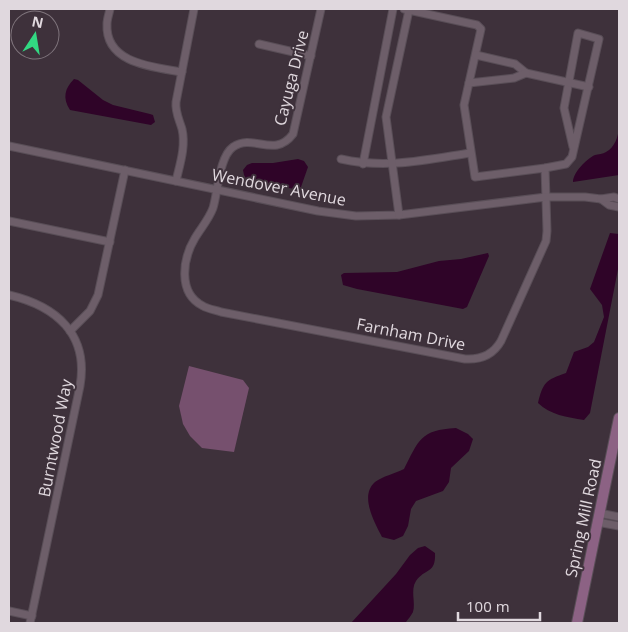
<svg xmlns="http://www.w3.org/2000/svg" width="628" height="632" font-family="'Open Sans',sans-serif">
	<rect width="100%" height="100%" fill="#3e313b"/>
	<!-- green -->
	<polygon fill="#76506e" points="189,366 243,380 249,388 234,452 202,448 190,436 183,424 179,406"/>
	<!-- water -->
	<g fill="#2f0428">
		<path d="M74 79 78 80 103 100 113 105 150 114 153 115 155 122 151 125 70 110C62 98 65 88 74 79Z"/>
		<path d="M619 128V175L573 182C573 173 586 159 595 155 598 154 603 154 606 152 615 147 618 137 619 128Z"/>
		<polygon points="298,159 304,161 308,167 301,187 294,189 247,180 244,175 243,170 247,165 252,163 273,163"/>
		<path d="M610 233 619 234V264L590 413 584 420C567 417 550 415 538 403 543 382 546 380 566 373L574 352 588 347 594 342 604 317 602 305 590 289Z"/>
		<polygon points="488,253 489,256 467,307 463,309 357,289 343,285 341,275 344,273 397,272 439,261 461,259"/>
		<path d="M456 428 468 434 473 439 469 451 451 468 449 482 443 491 416 501 411 509 408 526 403 536 394 540 382 537C375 523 359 496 375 482 383 476 394 474 404 469 419 440 420 430 456 428Z"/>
		<path d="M425 546 435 553C436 574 425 568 416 581 410 590 416 603 413 612 411 616 408 619 406 622L351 623 396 574 410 555 418 548Z"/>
	</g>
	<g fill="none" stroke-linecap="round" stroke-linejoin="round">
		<!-- street casing -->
		<g stroke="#594e57" stroke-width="9">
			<g id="street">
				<path d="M110 9C109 14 107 19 107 24 105 64 154 67 182 72"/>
				<path d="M321 9 293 134C274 159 254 133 233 147 219 157 218 192 213 208 209 219 201 228 195 238 183 258 177 293 203 306 208 309 215 310 221 312L465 359C481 360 493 355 501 341L546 241 547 231 545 168"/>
				<polyline points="404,9 477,25 481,29 464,105 475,177 545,168 566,164 572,157 599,39 578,33 564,108 573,147"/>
				<polyline points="259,44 311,56"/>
				<polyline points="476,55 515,64 526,73 589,87"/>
				<polyline points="469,83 514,78 526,73"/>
				<polyline points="9,146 318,211 356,216 399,215 546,197 585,197 601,199 609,205 619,207"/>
				<path d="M341 159C386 169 425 160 470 153"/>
				<polyline points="363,164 393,9"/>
				<path d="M176 181C180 164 186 146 182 129 179 119 175 112 176 102L194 9"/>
				<polyline points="601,199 614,197 619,199"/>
				<polyline points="399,215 386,117 409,10"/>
				<polyline points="9,221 110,242"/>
				<path d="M9 295C56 306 89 334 80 386L30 623"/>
				<polyline points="70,331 90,311 98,295 125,170"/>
				<polyline points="599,513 619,517"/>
				<polyline points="597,522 619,526"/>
				<polyline points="9,611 32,616"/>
			</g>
		</g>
		<!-- secondary casing -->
		<g stroke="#594e57" stroke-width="12">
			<polyline id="secondary" points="577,623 619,418"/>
		</g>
		<!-- street -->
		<use href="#street" stroke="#6d5e69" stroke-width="7"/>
		<!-- secondary -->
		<use href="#secondary" stroke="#8c6284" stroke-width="10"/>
	</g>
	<g text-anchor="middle" stroke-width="4" stroke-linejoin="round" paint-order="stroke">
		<!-- street labels -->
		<g font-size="16" fill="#e0d8de" stroke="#3e313b">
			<text transform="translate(291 78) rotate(-76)" y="6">Cayuga Drive</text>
			<text transform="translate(279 187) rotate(11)" y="6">Wendover Avenue</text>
			<text transform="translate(411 334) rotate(11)" y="6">Farnham Drive</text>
			<text transform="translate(55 438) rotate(-79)" y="6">Burntwood Way</text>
			<text transform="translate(583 518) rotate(-78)" y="6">Spring Mill Road</text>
		</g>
	</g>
	<!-- border -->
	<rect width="628" height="632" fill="none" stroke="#e0d8de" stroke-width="20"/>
	<!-- north arrow -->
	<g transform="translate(35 35) rotate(12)"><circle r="24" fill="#3e313b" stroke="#7f747c"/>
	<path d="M0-4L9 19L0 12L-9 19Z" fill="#32d882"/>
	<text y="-8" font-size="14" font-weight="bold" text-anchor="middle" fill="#e0d8de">N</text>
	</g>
	<!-- scale -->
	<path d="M458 612v8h82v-8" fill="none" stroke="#e0d8de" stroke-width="2.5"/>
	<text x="466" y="612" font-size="15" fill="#e0d8de" stroke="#3e313b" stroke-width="4" paint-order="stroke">100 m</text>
</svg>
